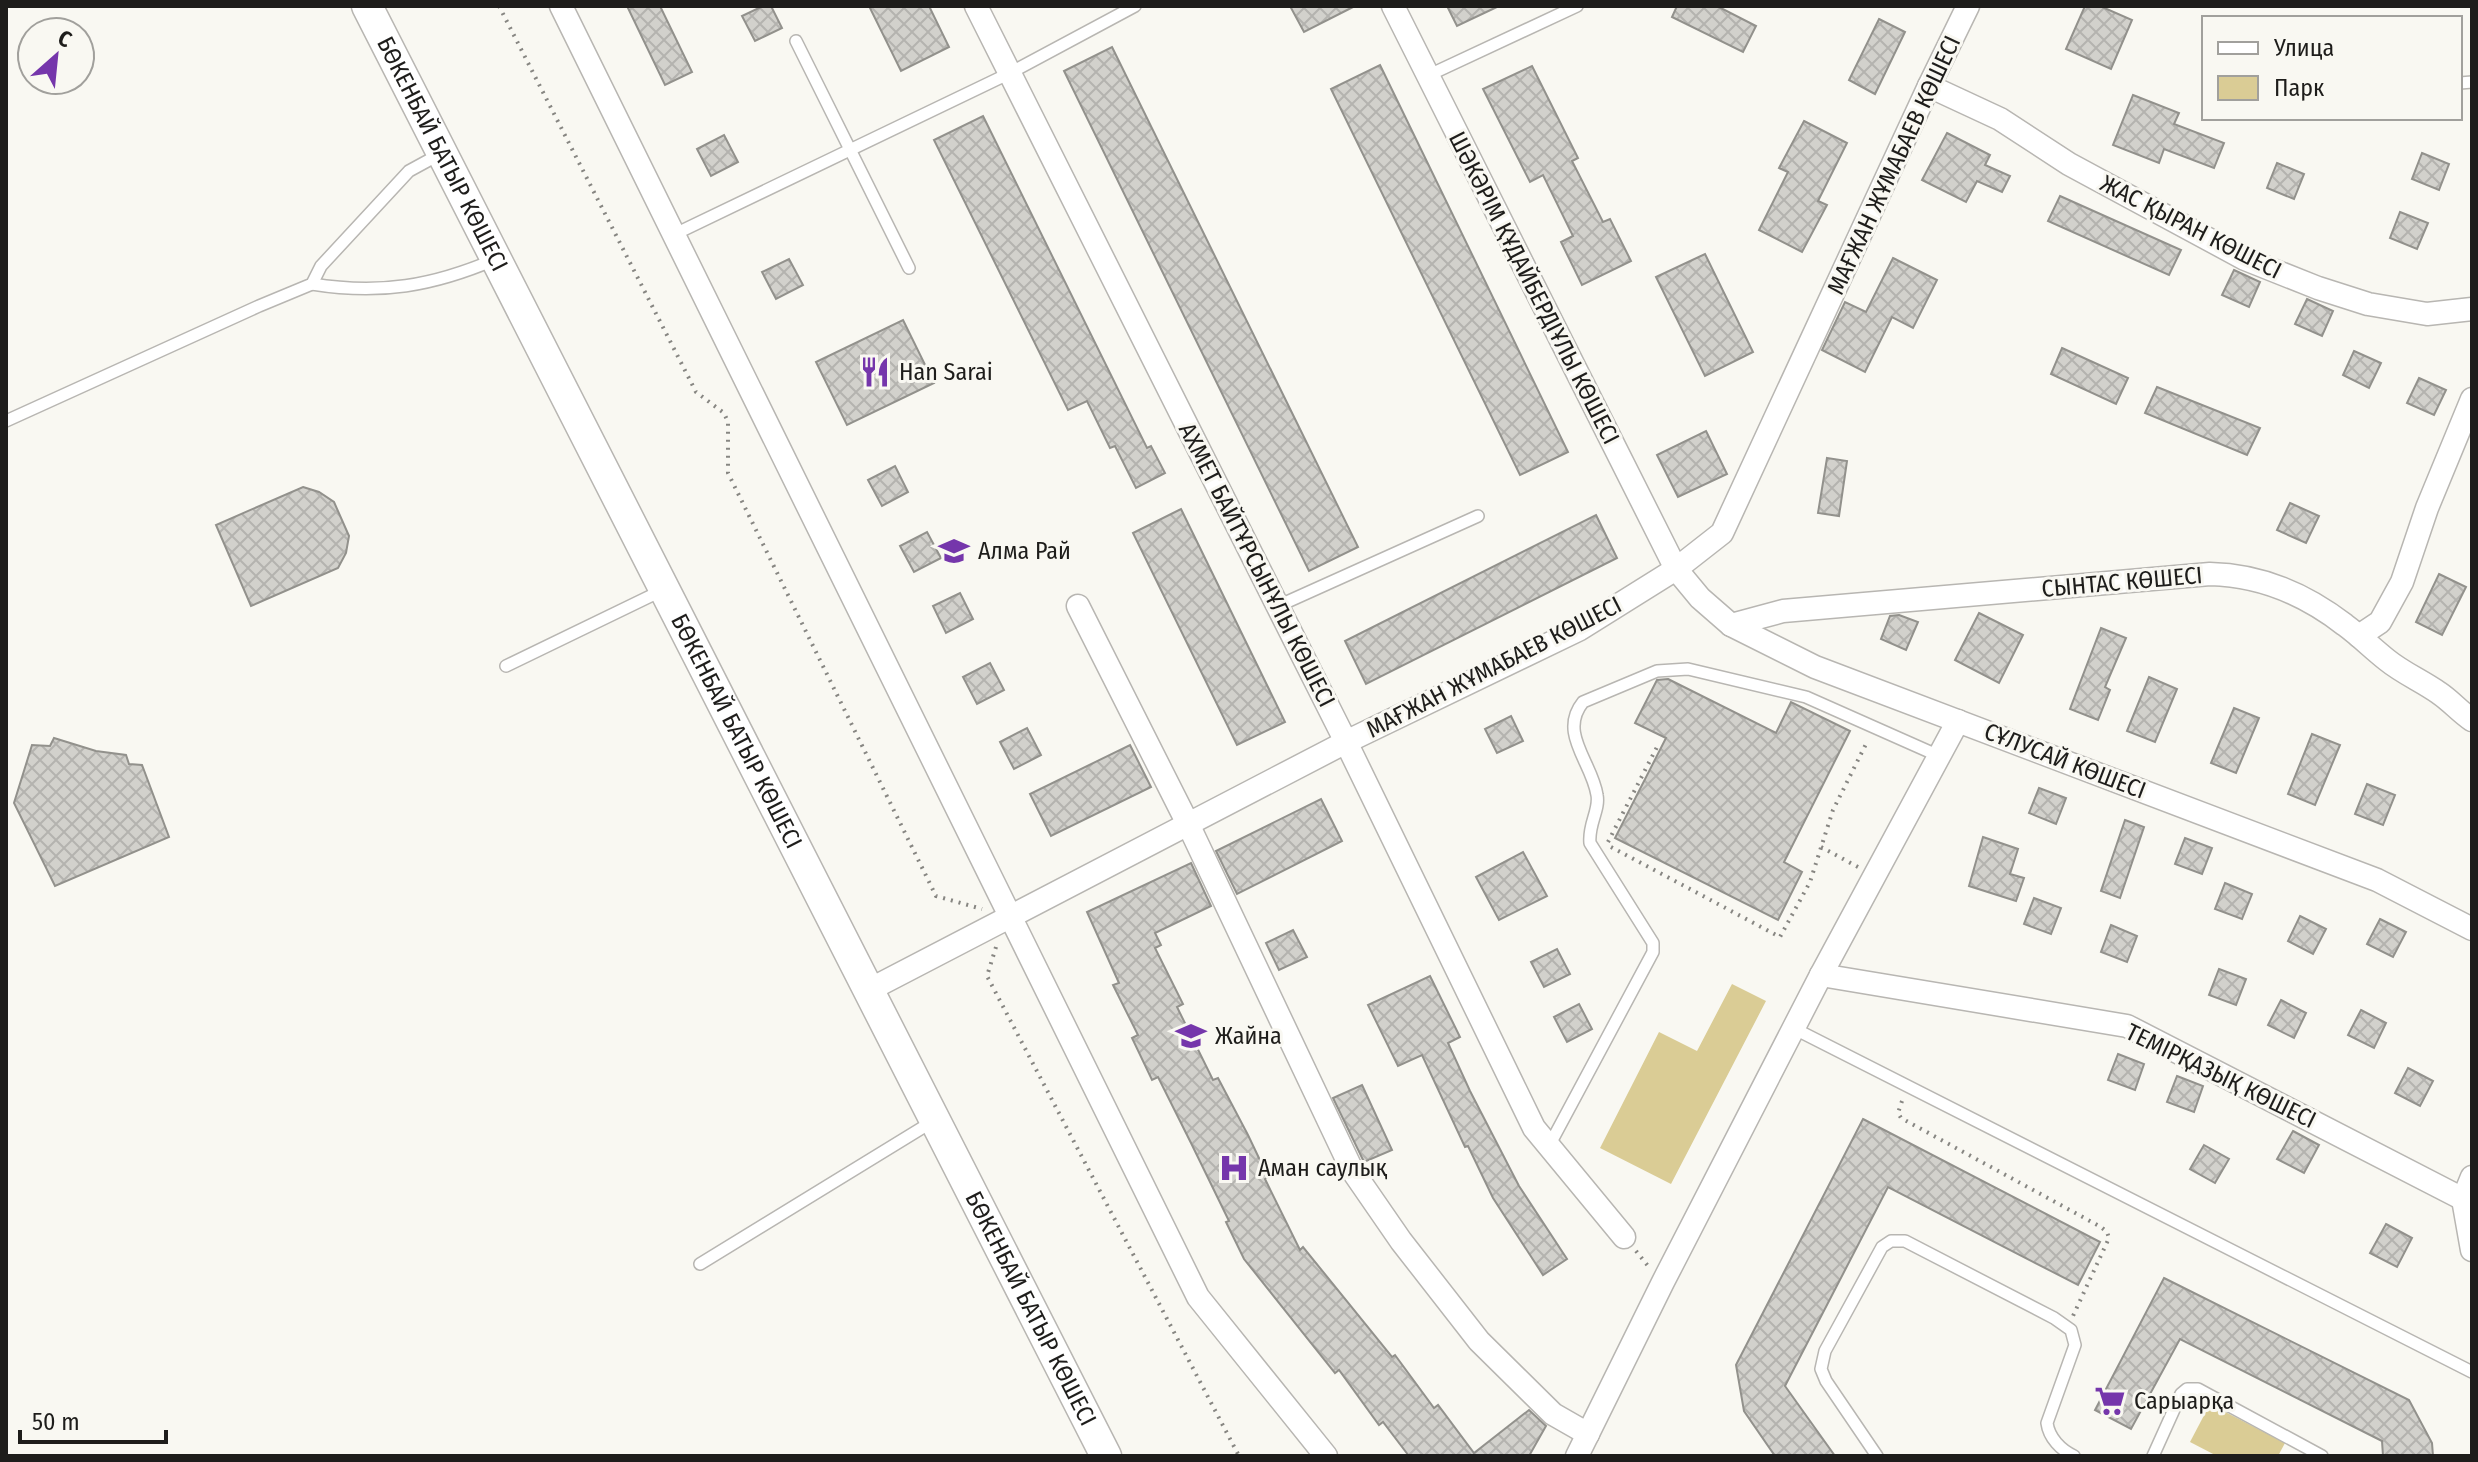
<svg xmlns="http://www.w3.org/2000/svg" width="2478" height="1462" font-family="'Fira Sans Condensed',sans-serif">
	<defs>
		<pattern id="building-cross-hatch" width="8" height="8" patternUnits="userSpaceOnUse" patternTransform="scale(2)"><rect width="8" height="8" fill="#d2d1cc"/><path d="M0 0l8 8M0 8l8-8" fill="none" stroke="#b4b3af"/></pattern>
	</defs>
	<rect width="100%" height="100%" fill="#f9f8f2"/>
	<!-- green -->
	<g fill="#dacc95">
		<polygon points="1732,984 1766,1001 1671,1184 1600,1148 1659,1032 1697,1051"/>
		<polygon points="2210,1404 2285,1443 2278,1456 2217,1456 2190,1442"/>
	</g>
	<!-- building -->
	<g fill="url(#building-cross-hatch)" stroke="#92918c" stroke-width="2">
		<polygon points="627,6 660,6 692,72 665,85"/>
		<polygon points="763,6 771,6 782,28 755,41 742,16"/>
		<polygon points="869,6 929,6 949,47 901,71"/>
		<polygon points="1290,6 1355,6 1304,32"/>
		<polygon points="1447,6 1499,6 1457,26"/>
		<polygon points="1677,6 1717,6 1756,26 1743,52 1672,17"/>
		<polygon points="2085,6 2100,6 2132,20 2111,69 2066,49"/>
		<polygon points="1879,19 1905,32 1875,94 1849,80"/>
		<polygon points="1112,47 1358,547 1309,571 1064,71"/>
		<polygon points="1380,65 1568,452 1520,475 1331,89"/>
		<polygon points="1532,66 1578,158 1572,161 1603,222 1610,219 1631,261 1582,285 1561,242 1573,236 1543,175 1530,182 1483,89"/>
		<polygon points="2133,95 2179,113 2174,124 2224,143 2214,168 2164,149 2159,163 2113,145"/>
		<polygon points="983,116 1147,448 1151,446 1165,473 1136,488 1115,446 1110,448 1087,401 1068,410 934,140"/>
		<polygon points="1804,121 1847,143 1818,201 1827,205 1802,252 1759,230 1788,172 1779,168"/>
		<polygon points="1947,133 1990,155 1985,165 2010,176 2002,192 1977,181 1966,202 1922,180"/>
		<polygon points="724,135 738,162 711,176 697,149"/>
		<polygon points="2422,153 2449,164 2439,190 2412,179"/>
		<polygon points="2277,163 2304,174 2294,199 2267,188"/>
		<polygon points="2060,196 2181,250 2169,275 2048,221"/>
		<polygon points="2400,212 2428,223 2417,249 2390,238"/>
		<polygon points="1705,254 1753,352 1705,376 1656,277"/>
		<polygon points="1893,258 1937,280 1913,328 1892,317 1865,372 1822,350 1845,302 1866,312"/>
		<polygon points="789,259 803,285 776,299 762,272"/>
		<polygon points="2234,270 2260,282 2249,307 2222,295"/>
		<polygon points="2307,299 2333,311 2322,336 2295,324"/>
		<polygon points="903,320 934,383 847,425 816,362"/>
		<polygon points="2062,348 2128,378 2116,404 2051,374"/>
		<polygon points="2354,351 2381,363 2369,388 2343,375"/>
		<polygon points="2419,378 2446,390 2434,415 2407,403"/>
		<polygon points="2157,387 2260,428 2247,455 2145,413"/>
		<polygon points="1706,431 1727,474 1678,497 1657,455"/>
		<polygon points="1827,458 1847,461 1839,516 1818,513"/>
		<polygon points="895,466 908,492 882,506 868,480"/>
		<polygon points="303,487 319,492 334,502 349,536 346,553 338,568 251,606 216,525"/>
		<polygon points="2290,503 2319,516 2306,543 2277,530"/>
		<polygon points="1181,509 1285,722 1237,745 1133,533"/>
		<polygon points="1596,515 1617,558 1366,684 1345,641"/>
		<polygon points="927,532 941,558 914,572 900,546"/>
		<polygon points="2439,574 2466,587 2442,635 2416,622"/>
		<polygon points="960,593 973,619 946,633 933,606"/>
		<polygon points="1979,613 2023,635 1999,683 1955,660"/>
		<polygon points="1899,615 1918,622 1906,650 1881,639 1890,616"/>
		<polygon points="2101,628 2126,638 2105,687 2110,690 2098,720 2070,709"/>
		<polygon points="990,663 1004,690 977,704 963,677"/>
		<polygon points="2149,677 2177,689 2155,742 2127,731"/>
		<polygon points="1668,679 1776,733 1791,702 1850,731 1784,862 1802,872 1778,920 1615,838 1666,738 1635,723 1657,680"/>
		<polygon points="2234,708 2259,718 2236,773 2211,763"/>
		<polygon points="1511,716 1523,741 1497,753 1485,729"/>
		<polygon points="1027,728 1041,755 1014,769 1000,742"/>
		<polygon points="2312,734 2340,745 2315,805 2288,794"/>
		<polygon points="54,738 96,751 126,755 129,764 142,765 169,837 55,886 14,803 32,745 50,746"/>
		<polygon points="1130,745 1151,787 1051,836 1030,794"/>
		<polygon points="2367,784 2395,795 2383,825 2355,814"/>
		<polygon points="2039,788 2066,798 2056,824 2029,813"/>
		<polygon points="1321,799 1342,841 1237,894 1216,851"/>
		<polygon points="2125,820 2144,827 2120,898 2101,891"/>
		<polygon points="1983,837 2018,849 2010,874 2024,878 2016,901 1969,886"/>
		<polygon points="2185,838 2212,848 2202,874 2175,864"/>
		<polygon points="1523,852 1547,896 1499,920 1476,877"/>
		<polygon points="1191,863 1211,906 1155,933 1161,945 1155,948 1183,1004 1177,1007 1213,1080 1218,1078 1248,1135 1268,1177 1265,1179 1300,1250 1303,1247 1392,1357 1395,1355 1434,1408 1438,1405 1474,1453 1529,1410 1546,1426 1529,1456 1409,1456 1383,1422 1379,1425 1339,1370 1335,1373 1244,1259 1226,1222 1229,1221 1191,1143 1158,1077 1152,1080 1132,1038 1138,1035 1113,985 1119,983 1087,912"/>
		<polygon points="2225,883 2252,894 2242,919 2215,909"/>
		<polygon points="2034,898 2061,908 2051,934 2024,924"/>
		<polygon points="2300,916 2326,929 2313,954 2288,941"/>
		<polygon points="2380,919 2406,932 2393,957 2367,944"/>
		<polygon points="2111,925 2137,936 2127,962 2101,952"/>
		<polygon points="1293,930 1307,957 1279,970 1266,943"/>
		<polygon points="1557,949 1570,974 1544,987 1531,962"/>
		<polygon points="2219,969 2246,979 2236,1005 2209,995"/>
		<polygon points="1430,976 1460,1037 1448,1043 1470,1091 1519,1186 1567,1259 1543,1275 1493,1198 1468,1146 1465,1147 1422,1055 1398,1066 1368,1005"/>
		<polygon points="2281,1000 2306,1013 2294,1038 2268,1025"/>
		<polygon points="1579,1004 1592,1029 1567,1042 1554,1017"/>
		<polygon points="2361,1010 2386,1023 2374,1048 2348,1035"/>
		<polygon points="2118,1054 2144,1064 2135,1090 2108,1080"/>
		<polygon points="2408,1068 2433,1081 2420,1106 2395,1093"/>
		<polygon points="2177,1076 2203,1086 2194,1112 2167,1102"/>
		<polygon points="1362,1085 1392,1150 1364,1162 1333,1098"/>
		<polygon points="1863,1119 2100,1242 2078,1285 1888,1187 1785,1386 1835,1456 1775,1456 1744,1411 1736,1365"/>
		<polygon points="2293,1131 2319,1145 2304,1173 2277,1159"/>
		<polygon points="2204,1145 2229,1159 2215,1183 2190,1169"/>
		<polygon points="2386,1224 2412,1238 2397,1267 2370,1253"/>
		<polygon points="2164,1278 2409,1400 2432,1443 2433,1456 2383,1456 2382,1441 2180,1339 2131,1429 2095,1410"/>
	</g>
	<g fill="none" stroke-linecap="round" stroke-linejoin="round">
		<!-- service casing -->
		<g stroke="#b8b6b2" stroke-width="14">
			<g id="service">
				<polyline points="796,41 909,268"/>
				<polyline points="1427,76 1577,6"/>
				<polyline points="2460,83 2472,82"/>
				<polyline points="673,235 1010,73 1135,6"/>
				<path d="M312 284C380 295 433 286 496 259"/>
				<polyline points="6,421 259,306 312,284 321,266 409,171 442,153"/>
				<polyline points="1278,606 1478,516"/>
				<polyline points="506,666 665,589"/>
				<polyline points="1793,1028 2472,1372"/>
				<path d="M1549 1146 1653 952V943L1590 843C1588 824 1600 810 1597 795 1592 762 1558 733 1583 702L1657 671 1688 669 1806 697 1939 756"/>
				<polyline points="700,1264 935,1120"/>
				<path d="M1877 1456 1826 1381 1821 1369 1825 1351 1882 1247 1891 1241H1905L2054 1318 2071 1330 2075 1345 2047 1423C2049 1438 2061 1450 2074 1456"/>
				<polyline points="2153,1456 2181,1394 2187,1389 2198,1389 2322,1456"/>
			</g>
		</g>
		<!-- minor casing -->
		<g stroke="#b8b6b2" stroke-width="25">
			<g id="minor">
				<polyline points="561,6 1198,1297 1326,1456"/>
				<polyline points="976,6 1346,742 1534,1128 1624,1237"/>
				<polyline points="1393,6 1676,569 1700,598 1731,625 1815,667 2377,880 2472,929"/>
				<polyline points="1929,86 2000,119 2069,164 2245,259 2318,288 2368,304 2427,314 2472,309"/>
				<polyline points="1078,606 1188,824 1352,1170 1401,1241 1479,1341 1553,1414 1588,1434"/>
				<path d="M1731 625 1783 611 2210 574C2261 575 2305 594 2345 625 2360 636 2373 649 2387 660 2403 673 2422 681 2439 693 2451 701 2460 712 2472 720"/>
				<polyline points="2359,636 2380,622 2402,582 2427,508 2472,399"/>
				<polyline points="1821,975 2127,1026 2463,1199"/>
				<polyline points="869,990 1346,742 1580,629 1676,569 1722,533 1929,86 1968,6"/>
				<polyline points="2472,1177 2463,1199 2472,1250"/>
				<polyline points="1577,1456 1663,1282 1821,975 1958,721"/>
			</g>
		</g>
		<!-- secondary casing -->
		<g stroke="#b8b6b2" stroke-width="33">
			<g id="secondary">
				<path id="s1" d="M367 6 1106 1456"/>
			</g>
		</g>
		<!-- path -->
		<g stroke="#878682" stroke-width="4" stroke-dasharray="2 6" stroke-linecap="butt">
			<polyline points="499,6 696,392 724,413 728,422 728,473 936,896 982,909"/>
			<polyline points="1608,842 1657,747"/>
			<polyline points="1611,847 1780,937 1810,882 1833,810 1868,740"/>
			<polyline points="1821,847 1858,867"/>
			<polyline points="996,947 987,976 1239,1456"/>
			<polyline points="1902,1101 1898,1113 1901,1118 2101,1227 2107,1232 2109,1238 2073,1316"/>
			<polyline points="1636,1251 1648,1266"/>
		</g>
		<!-- service -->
		<use href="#service" stroke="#fff" stroke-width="11"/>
		<!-- minor -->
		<use href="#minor" stroke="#fff" stroke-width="22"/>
		<!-- secondary -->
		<use href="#secondary" stroke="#fff" stroke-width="30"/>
	</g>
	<!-- icons -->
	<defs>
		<g id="restaurant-bare" transform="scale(2.4)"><path d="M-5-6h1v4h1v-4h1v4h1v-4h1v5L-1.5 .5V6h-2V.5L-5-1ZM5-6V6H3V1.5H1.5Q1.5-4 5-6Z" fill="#7536ab" stroke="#f9f8f2" stroke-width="2.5" paint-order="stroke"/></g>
		<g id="school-bare" transform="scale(2.4)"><path d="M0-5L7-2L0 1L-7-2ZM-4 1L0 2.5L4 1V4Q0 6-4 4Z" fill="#7536ab" stroke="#f9f8f2" stroke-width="2.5" paint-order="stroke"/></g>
		<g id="hospital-bare" transform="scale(2.4)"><path d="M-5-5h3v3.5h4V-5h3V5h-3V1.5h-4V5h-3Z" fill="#7536ab" stroke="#f9f8f2" stroke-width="2.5" paint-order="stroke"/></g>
		<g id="supermarket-bare" transform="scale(2.4)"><path d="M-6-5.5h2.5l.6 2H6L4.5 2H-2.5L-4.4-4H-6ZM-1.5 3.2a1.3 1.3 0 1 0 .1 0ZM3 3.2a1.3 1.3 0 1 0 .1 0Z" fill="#7536ab" stroke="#f9f8f2" stroke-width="2.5" paint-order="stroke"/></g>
	</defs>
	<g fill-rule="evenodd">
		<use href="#restaurant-bare" x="875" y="372"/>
		<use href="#school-bare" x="954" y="551"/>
		<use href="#school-bare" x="1191" y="1036"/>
		<use href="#hospital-bare" x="1234" y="1168"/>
		<use href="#supermarket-bare" x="2110" y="1401"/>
	</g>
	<g text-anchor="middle" stroke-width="6" stroke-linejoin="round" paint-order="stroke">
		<!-- street labels -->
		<g font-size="24" fill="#1e1d1b" stroke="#f9f8f2">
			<text dy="8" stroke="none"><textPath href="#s1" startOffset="166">БӨКЕНБАЙ БАТЫР КӨШЕСІ</textPath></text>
			<text transform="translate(1894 165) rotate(-65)" y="8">МАҒЖАН ЖҰМАБАЕВ КӨШЕСІ</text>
			<text transform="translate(2191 227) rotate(27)" y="8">ЖАС ҚЫРАН КӨШЕСІ</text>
			<text transform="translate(1534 288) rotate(63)" y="8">ШӘКӘРІМ ҚҰДАЙБЕРДІҰЛЫ КӨШЕСІ</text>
			<text transform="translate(1257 565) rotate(63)" y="8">АХМЕТ БАЙТҰРСЫНҰЛЫ КӨШЕСІ</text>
			<text transform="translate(2122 582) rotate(-5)" y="8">СЫНТАС КӨШЕСІ</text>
			<text transform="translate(1494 667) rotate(-27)" y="8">МАҒЖАН ЖҰМАБАЕВ КӨШЕСІ</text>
			<text dy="8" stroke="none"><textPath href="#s1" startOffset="814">БӨКЕНБАЙ БАТЫР КӨШЕСІ</textPath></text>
			<text transform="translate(2065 761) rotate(21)" y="8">СҰЛУСАЙ КӨШЕСІ</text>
			<text transform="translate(2221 1076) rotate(26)" y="8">ТЕМІРҚАЗЫҚ КӨШЕСІ</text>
			<text dy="8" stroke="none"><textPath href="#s1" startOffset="1462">БӨКЕНБАЙ БАТЫР КӨШЕСІ</textPath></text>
		</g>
		<!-- poi labels -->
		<g font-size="24" fill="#1e1d1b" stroke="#f9f8f2" text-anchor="start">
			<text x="899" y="380">Han Sarai</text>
			<text x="978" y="559">Алма Рай</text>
			<text x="1215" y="1044">Жайна</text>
			<text x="1258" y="1176">Аман саулық</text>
			<text x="2134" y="1409">Сарыарқа</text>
		</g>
	</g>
	<!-- border -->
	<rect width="2478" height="1462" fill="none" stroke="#1e1d1b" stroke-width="16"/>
	<!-- legend -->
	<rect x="2202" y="16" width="260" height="104" fill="#f9f8f2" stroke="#a1a09c" stroke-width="2"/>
	<rect x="2218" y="42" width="40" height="12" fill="#ffffff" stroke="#a1a09c" stroke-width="2"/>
	<text x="2274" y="56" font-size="24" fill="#1e1d1b">Улица</text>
	<rect x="2218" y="76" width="40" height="24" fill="#dacc95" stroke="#a1a09c" stroke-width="2"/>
	<text x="2274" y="96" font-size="24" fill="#1e1d1b">Парк</text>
	<!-- north arrow -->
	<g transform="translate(56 56) rotate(27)"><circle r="38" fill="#f9f8f2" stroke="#a1a09c" stroke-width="2"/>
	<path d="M0-6L14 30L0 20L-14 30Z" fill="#7536ab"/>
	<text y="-12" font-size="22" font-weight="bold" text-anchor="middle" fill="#1e1d1b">С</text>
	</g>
	<!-- scale -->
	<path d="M20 1430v12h146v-12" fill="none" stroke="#1e1d1b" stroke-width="4"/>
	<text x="32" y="1430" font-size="24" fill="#1e1d1b" stroke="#f9f8f2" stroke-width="6" paint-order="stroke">50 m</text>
</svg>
